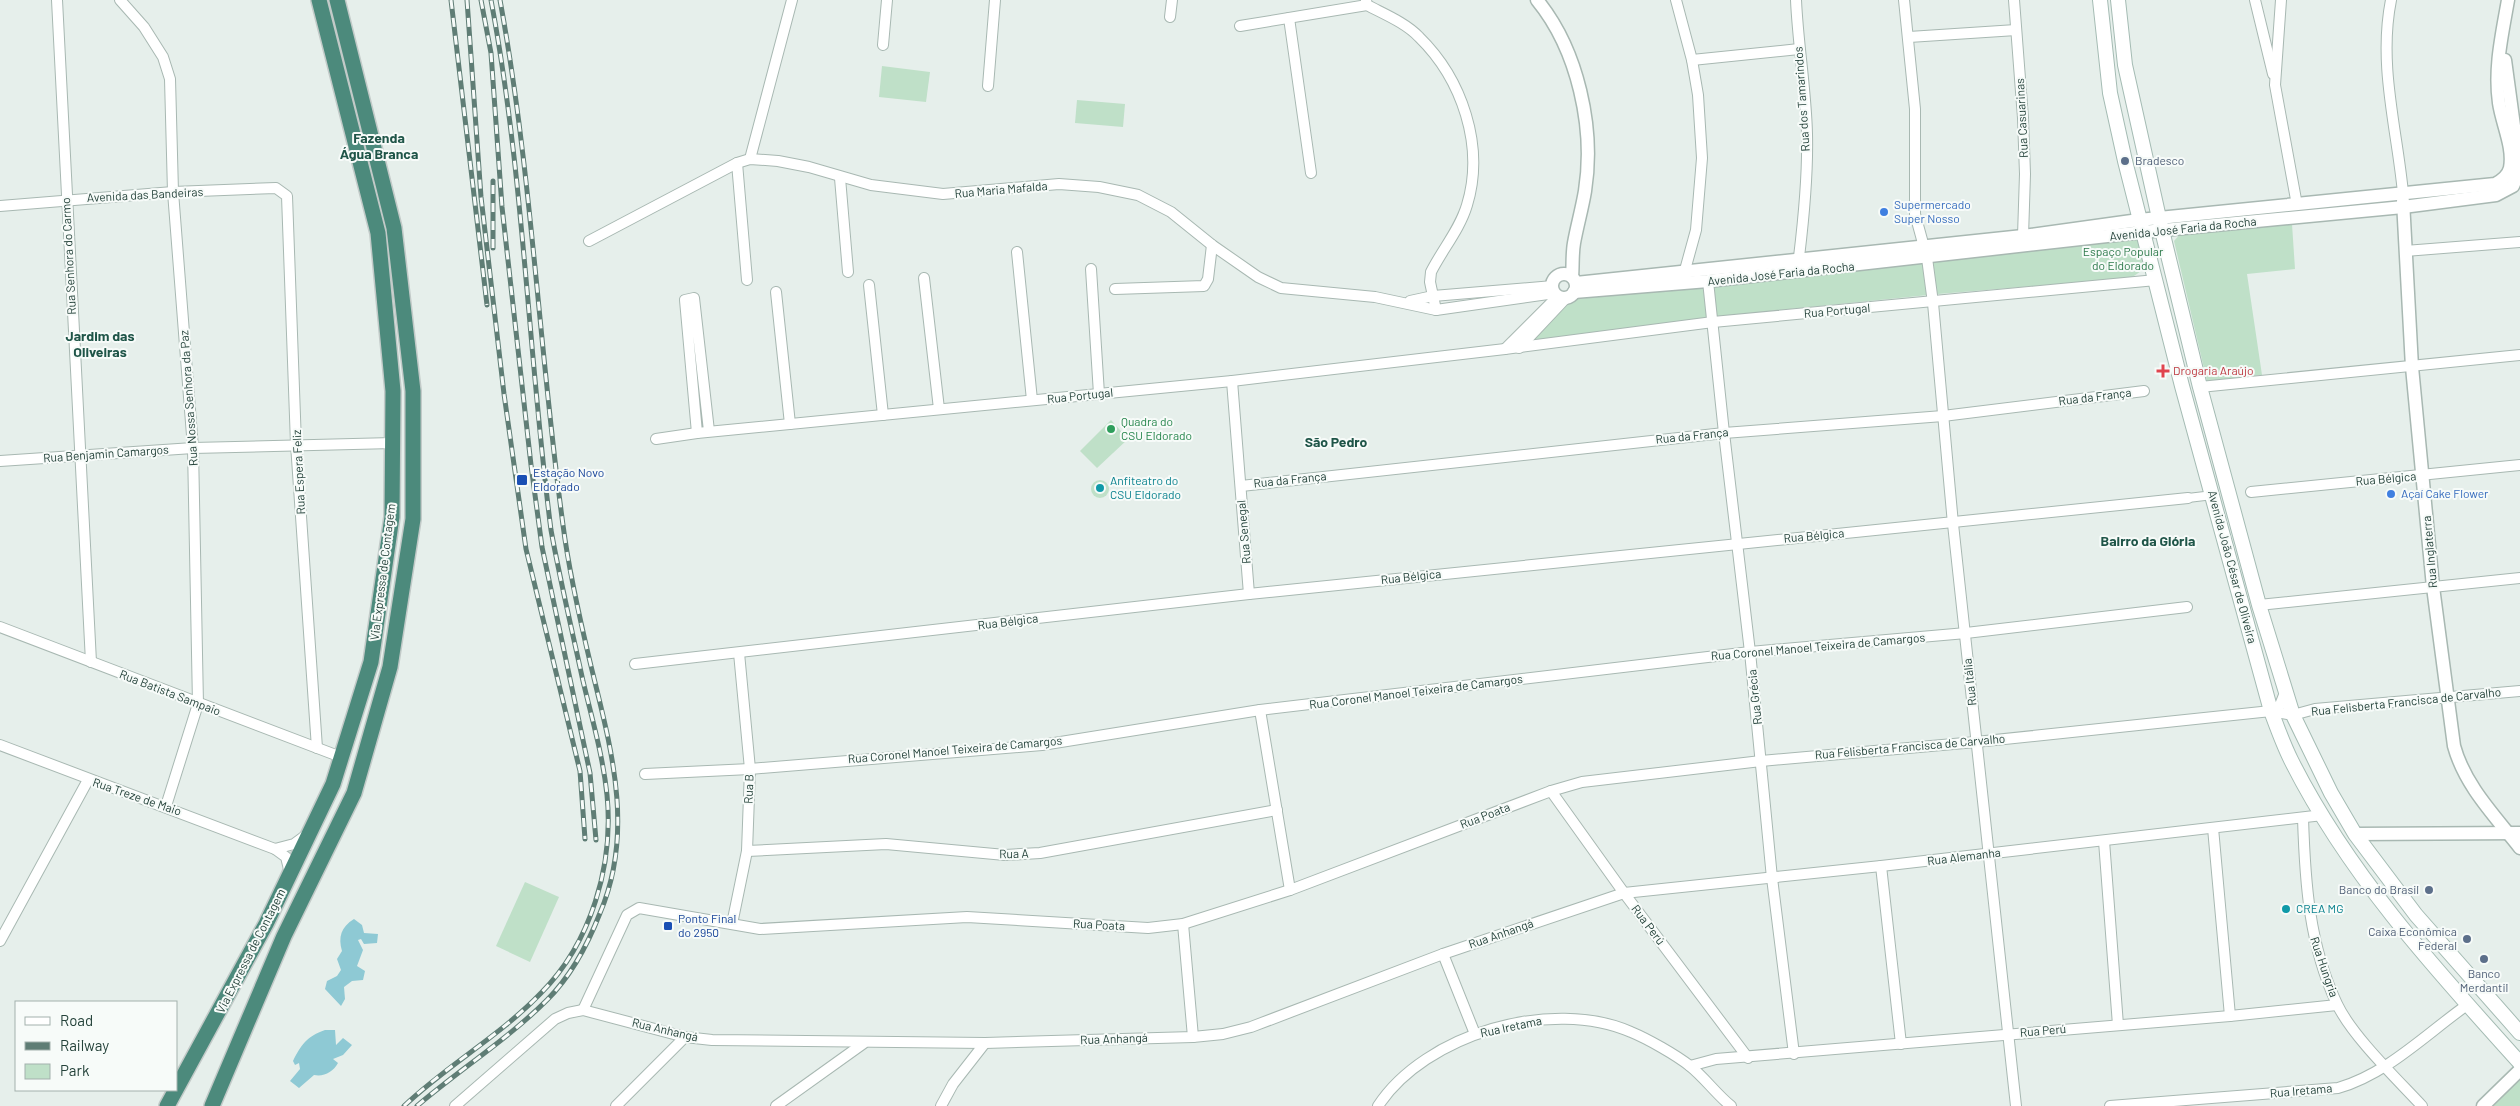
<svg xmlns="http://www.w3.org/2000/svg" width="2520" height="1106" font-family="Barlow,sans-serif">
	<rect width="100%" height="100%" fill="#e6efeb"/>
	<!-- green -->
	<g fill="#bfe0c8">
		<polygon points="882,66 930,72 926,102 879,97"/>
		<polygon points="1077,100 1125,104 1123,127 1075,123"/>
		<polygon points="2292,224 2295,269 2247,274 2262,375 2207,381 2174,241 2181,233"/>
		<polygon points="2142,236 2150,265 2131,278 1938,294 1720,316 1530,341 1563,306 1577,299"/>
		<polygon points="1111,420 1128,439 1097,468 1080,451"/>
		<circle cx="1100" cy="489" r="9"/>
		<polygon points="525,882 559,897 530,962 496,946"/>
		<polygon points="2520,1074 2520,1106 2488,1106"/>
	</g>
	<!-- water -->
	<g fill="#8ec9d4">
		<path d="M354 919 362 925 364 933 378 934 377 943 364 944 361 939 358 940 363 950 357 966 365 971 363 980 352 981 344 987 345 999 341 1006 325 989 327 981 337 976 341 970 337 959 342 951C338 937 341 927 354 919Z"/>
		<path d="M325 1030H335L336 1045 343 1038 352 1045 343 1055 333 1059 338 1063C333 1072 324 1077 314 1075L299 1088 290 1081 300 1069 299 1063 295 1065 293 1061C301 1045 307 1036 325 1030Z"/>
	</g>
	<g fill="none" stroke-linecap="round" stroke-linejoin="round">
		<!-- pedestrian casing -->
		<g stroke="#a8b8b2" stroke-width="10">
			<polyline id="pedestrian" points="2188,498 2213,495"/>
		</g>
		<!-- minor casing -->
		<g stroke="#a8b8b2" stroke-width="12">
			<g id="minor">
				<polyline points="57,0 91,662"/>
				<polyline points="120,0 144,27 163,57 170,79 173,192 193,448 198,704 166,806"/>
				<path d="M1366 0 1367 5C1384 14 1406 23 1419 37 1462 79 1485 146 1467 205 1460 229 1442 250 1431 272L1430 282 1436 310"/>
				<polyline points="1676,0 1692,60 1698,95 1702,158 1696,230 1685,270"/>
				<path d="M1796 0C1798 45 1806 90 1807 134 1808 176 1804 216 1799 257"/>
				<polyline points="1904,0 1915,109 1915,214 1927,258 1933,303 1953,524 2016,1106"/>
				<polyline points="2014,0 2023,118 2025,174 2023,236"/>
				<polyline points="2255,0 2273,74"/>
				<polyline points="2281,0 2275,85 2297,205"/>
				<path d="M2391 0C2378 65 2397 129 2403 193"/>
				<polyline points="1170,17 1172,0"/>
				<polyline points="1289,18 1311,173"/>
				<polyline points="1240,26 1367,5"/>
				<polyline points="1909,37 2016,30"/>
				<polyline points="883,45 887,0"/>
				<polyline points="1692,60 1799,49"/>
				<polyline points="988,86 995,0"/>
				<polyline points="750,159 792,0"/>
				<polyline points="737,163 747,280"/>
				<polyline points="840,178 848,272"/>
				<polyline points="0,206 173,192 276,188 287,196 296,444 317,748"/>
				<polyline points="589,241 737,163 750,159 778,161 809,167 871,185 943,194 1059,184 1099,187 1138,195 1171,212 1212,245 1258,277 1281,288 1375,297 1436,310 1555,293"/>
				<polyline points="2405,251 2520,242"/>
				<polyline points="1017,252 1032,400"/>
				<polyline points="1091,269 1099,394"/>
				<polyline points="924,278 939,409"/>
				<polyline points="1708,281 1724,433 1750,652 1772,878 1794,1054"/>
				<polyline points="869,285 883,415"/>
				<polyline points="1115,289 1204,286 1208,279 1212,245"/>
				<polyline points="776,292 790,424"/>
				<polyline points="1410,301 1433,296 1553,286"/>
				<polyline points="1519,348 1567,297"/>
				<polyline points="1505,349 1558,296"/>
				<polyline points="1232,381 1249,594"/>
				<polyline points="2200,387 2520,355"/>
				<polyline points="697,433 685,300 694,298 709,431"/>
				<polyline points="656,439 697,433 1232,381 1505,349 1713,322 2156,280"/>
				<polyline points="0,461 193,448 393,443"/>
				<polyline points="1241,486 1724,433 1943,416 2144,391"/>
				<polyline points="2251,492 2520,465"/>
				<polyline points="2259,605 2520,578"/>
				<polyline points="0,627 341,757"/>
				<polyline points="635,664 1249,594 2188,498"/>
				<polyline points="1260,710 1290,890"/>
				<polyline points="2271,711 2280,705 2286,690"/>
				<polyline points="0,745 275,849 286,857 290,873"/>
				<polyline points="645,774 750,769 1042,745 1260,710 1750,652 1966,633 2187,607"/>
				<polyline points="1551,791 1624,893 1748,1058"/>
				<path d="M2303 818C2305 882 2309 945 2337 1004 2352 1036 2397 1079 2422 1106"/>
				<polyline points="2213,828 2230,1016"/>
				<polyline points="2104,841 2118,1025"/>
				<polyline points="275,849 294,844 309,833"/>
				<polyline points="747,851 886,844 1005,855 1040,853 1277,810"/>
				<polyline points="1881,866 1901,1044"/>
				<polyline points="732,924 747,851 750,769 739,653"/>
				<polyline points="1183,924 1193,1037"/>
				<polyline points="0,941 88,780"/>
				<polyline points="1443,954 1475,1034"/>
				<polyline points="583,1010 627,915 639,908 760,929 967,917 1148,928 1183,924 1290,890 1551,791 1582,782 1761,761 1976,742 2271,711 2293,715 2315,709 2520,691"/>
				<polyline points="1690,1066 1716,1059 2230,1016 2337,1005"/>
				<polyline points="455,1106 555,1019 568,1013 583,1010 685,1037 712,1040 985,1043 1193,1037 1223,1034 1251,1027 1443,954 1624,893 1881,866 2323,815"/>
				<polyline points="616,1106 685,1037"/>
				<polyline points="776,1106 864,1043"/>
				<polyline points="941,1106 953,1084 985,1043"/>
				<path d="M1378 1106C1425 1034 1552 997 1631 1032 1648 1039 1676 1055 1690 1066 1705 1078 1716 1094 1731 1106"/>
				<path d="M2110 1106 2338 1088C2387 1074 2426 1034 2467 1005"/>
			</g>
		</g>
		<!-- tertiary casing -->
		<g stroke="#a8b8b2" stroke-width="15">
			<g id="tertiary">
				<path d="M1537 0C1578 50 1595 128 1585 191 1582 209 1577 226 1574 243 1572 254 1573 266 1572 277"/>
				<path d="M2403 201 2412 367 2433 587 2454 746C2465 786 2495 816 2520 848"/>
				<circle cx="1564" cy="286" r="12"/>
				<path d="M1576 283 2023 236 2139 220 2495 184C2503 180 2508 176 2510 168 2514 147 2502 124 2499 103 2494 68 2502 35 2508 0"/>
				<polyline points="1574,292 1708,281 2143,232 2403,207 2496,195 2513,186 2520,170 2505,60"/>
				<polyline points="2355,834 2520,833"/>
				<polyline points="2483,1106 2520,1070"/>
			</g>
		</g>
		<!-- secondary casing -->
		<g stroke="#a4bbb3" stroke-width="16">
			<g id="secondary">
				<path d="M2100 0 2110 93 2125 161 2182 386 2271 711C2277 727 2283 744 2291 760 2348 874 2436 970 2520 1063"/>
				<polyline points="2118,0 2125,65 2159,218 2200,387 2259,605 2293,715 2331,793 2355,834 2416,915 2520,1033"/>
			</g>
		</g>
		<!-- trunk casing -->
		<g stroke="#c2cac8" stroke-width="18">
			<g id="trunk">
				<polyline points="167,1106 266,924 333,784 371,662 392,517 393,391 378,233 319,0"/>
				<polyline points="212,1106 284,936 354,793 390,667 413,519 413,391 394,228 337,0"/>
			</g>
		</g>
		<!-- pedestrian -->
		<use href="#pedestrian" stroke="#fff" stroke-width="8"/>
		<!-- minor -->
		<use href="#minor" stroke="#fff" stroke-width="10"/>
		<!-- tertiary -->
		<use href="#tertiary" stroke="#fff" stroke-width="12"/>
		<!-- secondary -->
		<use href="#secondary" stroke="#fff" stroke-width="14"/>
		<!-- trunk -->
		<use href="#trunk" stroke="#4c8a7c" stroke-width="15"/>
		<!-- rail casing -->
		<g stroke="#5f7d75" stroke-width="5">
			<g id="rail">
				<polyline points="451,0 487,305"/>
				<polyline points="467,0 481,197 504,394 526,549 580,771 585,839"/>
				<polyline points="481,0 491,53 502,207 531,465 542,547 590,773 596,840"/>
				<polyline points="493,248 493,181"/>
				<path d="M404 1106C447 1065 500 1036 541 993 591 943 614 865 607 795 603 756 592 719 583 681 572 630 560 580 551 530 528 353 524 175 491 0"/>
				<path d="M417 1106C459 1070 508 1039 547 1000 571 976 588 944 600 913 635 831 611 748 591 666 580 620 569 572 563 525 539 350 532 174 500 0"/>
			</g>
		</g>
		<!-- rail -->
		<use href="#rail" stroke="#f7fbf9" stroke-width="3" stroke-dasharray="9" stroke-linecap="butt"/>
	</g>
	<!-- markers -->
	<g fill="#5c6f8a" stroke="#f7fbf9" stroke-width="2">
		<circle cx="2125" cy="161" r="5"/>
		<circle cx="2429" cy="890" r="5"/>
		<circle cx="2467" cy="939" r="5"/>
		<circle cx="2484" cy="959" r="5"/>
	</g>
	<g fill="#3f7fe0" stroke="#f7fbf9" stroke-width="2">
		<circle cx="1884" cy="212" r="5"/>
		<circle cx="2391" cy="494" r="5"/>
	</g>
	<path fill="#e0444e" stroke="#f7fbf9" stroke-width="2" d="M2160.5 363.5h5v5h5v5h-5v5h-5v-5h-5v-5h5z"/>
	<circle fill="#2e9e5b" stroke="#f7fbf9" stroke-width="2" cx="1111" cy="429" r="5"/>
	<g fill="#1a4fb4" stroke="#f7fbf9" stroke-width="2">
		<rect x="516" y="474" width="12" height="12" rx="2.5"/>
		<rect x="663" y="921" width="10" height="10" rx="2.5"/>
	</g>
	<g fill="#0f9aa8" stroke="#f7fbf9" stroke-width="2">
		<circle cx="1100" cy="488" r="5"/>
		<circle cx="2286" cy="909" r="5"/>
	</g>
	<g text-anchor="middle" stroke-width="4" stroke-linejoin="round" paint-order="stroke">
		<!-- street labels -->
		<g font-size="12" fill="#24423a" stroke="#f7fbf9">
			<text transform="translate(1802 99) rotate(-94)" y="4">Rua dos Tamarindos</text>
			<text transform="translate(2022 118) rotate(-93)" y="4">Rua Casuarinas</text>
			<text transform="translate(1001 190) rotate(-5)" y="4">Rua Maria Mafalda</text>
			<text transform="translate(145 195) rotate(-3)" y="4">Avenida das Bandeiras</text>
			<text transform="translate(2183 229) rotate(-6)" y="4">Avenida José Faria da Rocha</text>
			<text transform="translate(69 256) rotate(-93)" y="4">Rua Senhora do Carmo</text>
			<text transform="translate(1781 274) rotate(-6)" y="4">Avenida José Faria da Rocha</text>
			<text transform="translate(1837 311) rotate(-5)" y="4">Rua Portugal</text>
			<text transform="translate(1080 396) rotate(-6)" y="4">Rua Portugal</text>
			<text transform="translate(2095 397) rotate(-7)" y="4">Rua da França</text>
			<text transform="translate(189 398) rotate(-94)" y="4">Rua Nossa Senhora da Paz</text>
			<text transform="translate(1692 436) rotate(-6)" y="4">Rua da França</text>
			<text transform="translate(106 454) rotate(-4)" y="4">Rua Benjamin Camargos</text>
			<text transform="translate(299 472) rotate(-93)" y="4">Rua Espera Feliz</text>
			<text transform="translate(2386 479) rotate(-5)" y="4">Rua Bélgica</text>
			<text transform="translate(1290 480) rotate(-6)" y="4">Rua da França</text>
			<text transform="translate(1244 532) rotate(-95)" y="4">Rua Senegal</text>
			<text transform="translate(1814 536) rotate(-5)" y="4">Rua Bélgica</text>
			<text transform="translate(2430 552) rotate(-95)" y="4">Rua Inglaterra</text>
			<text transform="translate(2232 567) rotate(75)" y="4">Avenida João César de Oliveira</text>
			<text transform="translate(383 572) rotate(-83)" y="4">Via Expressa de Contagem</text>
			<text transform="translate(1411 577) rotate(-6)" y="4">Rua Bélgica</text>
			<text transform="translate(1008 622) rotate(-7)" y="4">Rua Bélgica</text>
			<text transform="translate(1818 647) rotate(-5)" y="4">Rua Coronel Manoel Teixeira de Camargos</text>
			<text transform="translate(1970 682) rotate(-96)" y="4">Rua Itália</text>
			<text transform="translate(1416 692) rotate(-7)" y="4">Rua Coronel Manoel Teixeira de Camargos</text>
			<text transform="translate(170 693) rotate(21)" y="4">Rua Batista Sampaio</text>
			<text transform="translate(1755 697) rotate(-96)" y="4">Rua Grécia</text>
			<text transform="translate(2406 702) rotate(-6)" y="4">Rua Felisberta Francisca de Carvalho</text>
			<text transform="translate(1910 747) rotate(-5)" y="4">Rua Felisberta Francisca de Carvalho</text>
			<text transform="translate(955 750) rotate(-5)" y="4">Rua Coronel Manoel Teixeira de Camargos</text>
			<text transform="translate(749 789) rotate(-88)" y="4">Rua B</text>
			<text transform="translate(137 797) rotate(19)" y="4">Rua Treze de Maio</text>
			<text transform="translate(1485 816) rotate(-21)" y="4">Rua Poata</text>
			<text transform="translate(1014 854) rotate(-1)" y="4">Rua A</text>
			<text transform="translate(1964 857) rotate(-7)" y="4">Rua Alemanha</text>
			<text transform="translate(1099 925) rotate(3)" y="4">Rua Poata</text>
			<text transform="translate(1648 925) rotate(53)" y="4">Rua Perú</text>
			<text transform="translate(1501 934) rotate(-19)" y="4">Rua Anhangá</text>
			<text transform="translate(251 951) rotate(-63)" y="4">Via Expressa de Contagem</text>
			<text transform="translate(2324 967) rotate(71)" y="4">Rua Hungria</text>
			<text transform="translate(1511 1027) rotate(-12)" y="4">Rua Iretama</text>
			<text transform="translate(665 1030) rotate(13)" y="4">Rua Anhangá</text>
			<text transform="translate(2043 1031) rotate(-5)" y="4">Rua Perú</text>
			<text transform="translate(1114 1039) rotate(-2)" y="4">Rua Anhangá</text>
			<text transform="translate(2301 1091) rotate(-5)" y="4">Rua Iretama</text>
		</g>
		<!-- service labels -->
		<g font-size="12" fill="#4e5e75" stroke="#f7fbf9" text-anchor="end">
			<text x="2135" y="165" text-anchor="start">Bradesco</text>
			<text x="2419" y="894">Banco do Brasil</text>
			<text x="2457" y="936">Caixa Econômica<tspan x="2457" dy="14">Federal</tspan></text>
			<text x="2484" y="978" text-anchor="middle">Banco<tspan x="2484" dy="14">Merdantil</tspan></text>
		</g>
		<!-- shop labels -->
		<g font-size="12" fill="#366cbe" stroke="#f7fbf9" text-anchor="start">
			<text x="1894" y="209">Supermercado<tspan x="1894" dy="14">Super Nosso</tspan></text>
			<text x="2401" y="498">Açaí Cake Flower</text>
		</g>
		<!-- park labels -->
		<g font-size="12" fill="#2d7a4b" stroke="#f7fbf9">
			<text x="2123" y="256">Espaço Popular<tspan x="2123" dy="14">do Eldorado</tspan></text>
		</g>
		<!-- health labels -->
		<g font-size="12" fill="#be3a42" stroke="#f7fbf9" text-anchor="start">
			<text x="2173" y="375">Drogaria Araújo</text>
		</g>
		<!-- leisure labels -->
		<g font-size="12" fill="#27864d" stroke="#f7fbf9" text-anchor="start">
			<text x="1121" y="426">Quadra do<tspan x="1121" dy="14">CSU Eldorado</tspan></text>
		</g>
		<!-- transit labels -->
		<g font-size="12" fill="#164399" stroke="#f7fbf9" text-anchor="start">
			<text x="533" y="477">Estação Novo<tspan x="533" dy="14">Eldorado</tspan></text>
			<text x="678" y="923">Ponto Final<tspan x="678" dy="14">do 2950</tspan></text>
		</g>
		<!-- culture labels -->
		<g font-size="12" fill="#0d838f" stroke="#f7fbf9" text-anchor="start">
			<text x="1110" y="485">Anfiteatro do<tspan x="1110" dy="14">CSU Eldorado</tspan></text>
			<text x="2296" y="913">CREA MG</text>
		</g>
		<!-- neighbourhood labels -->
		<g font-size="14" font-weight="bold" fill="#1f5548" stroke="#f7fbf9">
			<text x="379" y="143">Fazenda<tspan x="379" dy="16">Água Branca</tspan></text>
			<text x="100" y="341">Jardim das<tspan x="100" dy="16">Oliveiras</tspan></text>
			<text x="1336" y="447">São Pedro</text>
			<text x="2148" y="546">Bairro da Glória</text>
		</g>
	</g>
	<!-- legend -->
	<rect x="15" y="1001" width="162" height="90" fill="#f7fbf9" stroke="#a3b1ad"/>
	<rect x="25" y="1017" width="25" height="8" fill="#ffffff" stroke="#a3b1ad"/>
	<text x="60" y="1026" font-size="15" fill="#24423a">Road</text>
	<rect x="25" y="1042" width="25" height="8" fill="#5f7d75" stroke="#a3b1ad"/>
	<text x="60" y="1051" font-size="15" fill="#24423a">Railway</text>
	<rect x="25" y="1064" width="25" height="15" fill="#bfe0c8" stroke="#a3b1ad"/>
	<text x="60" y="1076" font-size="15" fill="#24423a">Park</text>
</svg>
